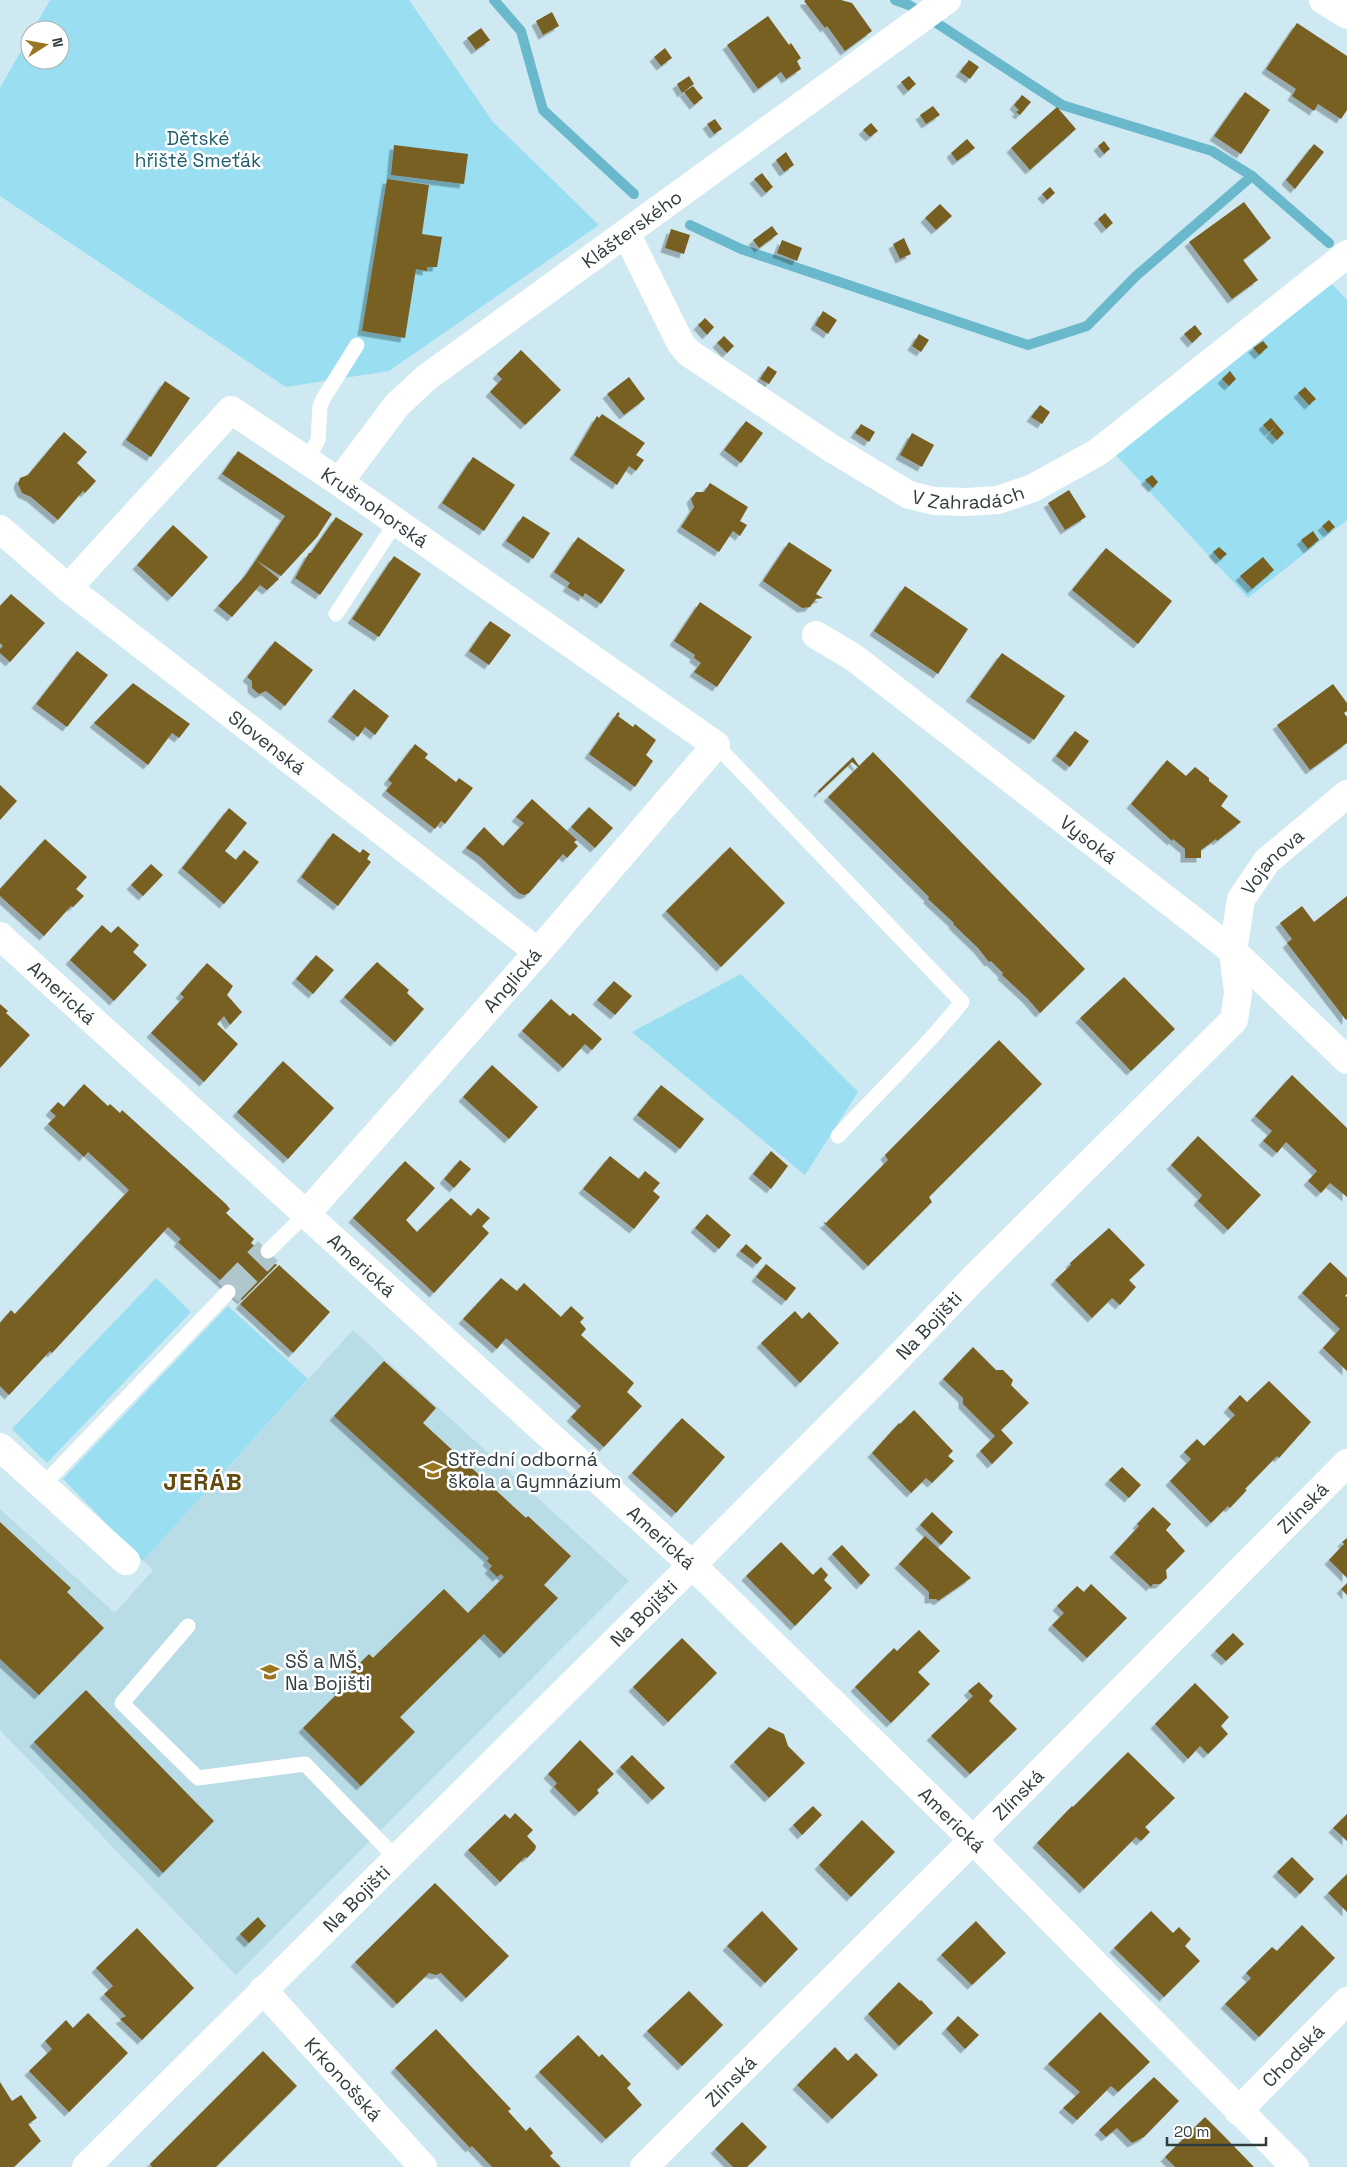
<svg xmlns="http://www.w3.org/2000/svg" width="1347" height="2167" font-family="'Space Grotesk',sans-serif">
	<defs>
		<filter id="shadow"><feDropShadow dx="-4.5" dy="4.5" stdDeviation="0" flood-color="#0004"/></filter>
	</defs>
	<rect width="100%" height="100%" fill="#cee9f1"/>
	<!-- built -->
	<polygon fill="#b9dde7" points="353,1330 629,1581 236,1975 0,1730 0,1509 115,1613 153,1570 143,1561"/>
	<!-- green -->
	<g fill="#99def1">
		<polygon points="50,0 409,0 493,122 599,225 389,371 286,387 0,196 0,88 30,35 30,60 60,60 60,30 33,30"/>
		<polygon points="1330,282 1347,300 1347,520 1248,598 1114,453"/>
		<polygon points="741,974 858,1092 805,1175 632,1032"/>
		<polygon points="156,1278 191,1312 47,1463 12,1429"/>
		<polygon points="228,1306 308,1379 143,1561 63,1479"/>
	</g>
	<g fill="none" stroke-linecap="round" stroke-linejoin="round">
		<!-- stream -->
		<g stroke="#6ab8cc" stroke-width="10">
			<polyline points="494,0 521,31 543,110 634,194"/>
			<polyline points="895,0 909,5 1062,105 1212,151 1252,176 1329,243"/>
			<polyline points="690,225 741,249 1028,345 1087,326 1136,276 1252,176"/>
		</g>
	</g>
	<!-- building -->
	<g fill="#785e24" filter="url(#shadow)">
		<polygon points="806,0 841,0 852,3 872,31 845,51 827,26 825,28 804,1"/>
		<polygon points="552,12 559,26 543,35 536,21"/>
		<polygon points="768,16 789,45 791,43 801,58 797,61 801,69 786,79 781,72 758,89 727,45"/>
		<polygon points="1297,23 1347,56 1347,110 1341,119 1318,104 1314,111 1292,96 1296,89 1266,69"/>
		<polygon points="481,28 490,40 476,50 467,38"/>
		<polygon points="665,48 672,58 661,66 654,57"/>
		<polygon points="969,60 979,67 970,79 960,72"/>
		<polygon points="689,76 694,84 682,93 677,84"/>
		<polygon points="909,76 916,84 908,91 901,82"/>
		<polygon points="693,86 703,98 694,105 684,92"/>
		<polygon points="1245,92 1270,110 1241,154 1214,136"/>
		<polygon points="1022,95 1031,102 1020,115 1016,112 1019,110 1014,105"/>
		<polygon points="933,106 940,115 926,124 920,115"/>
		<polygon points="1057,107 1076,129 1030,170 1011,148"/>
		<polygon points="715,119 722,129 714,134 707,124"/>
		<polygon points="871,123 878,131 870,137 863,130"/>
		<polygon points="967,139 975,148 957,161 951,153"/>
		<polygon points="1104,141 1110,149 1104,154 1098,146"/>
		<polygon points="1314,144 1324,152 1295,189 1286,180"/>
		<polygon points="394,145 468,154 464,184 391,175"/>
		<polygon points="786,152 794,165 784,172 776,160"/>
		<polygon points="762,173 773,187 766,193 754,179"/>
		<polygon points="387,179 429,185 422,234 442,237 437,267 427,267 427,271 416,269 405,338 362,331"/>
		<polygon points="1050,187 1055,193 1047,200 1042,194"/>
		<polygon points="1244,202 1271,238 1243,260 1258,280 1232,299 1189,242"/>
		<polygon points="940,204 952,216 936,230 925,218"/>
		<polygon points="1105,213 1113,223 1106,229 1098,219"/>
		<polygon points="772,226 778,234 759,248 753,240"/>
		<polygon points="671,229 690,235 684,254 665,248"/>
		<polygon points="904,238 911,254 900,259 893,244"/>
		<polygon points="782,240 802,248 797,261 777,253"/>
		<polygon points="823,311 837,320 828,334 815,325"/>
		<polygon points="705,318 714,327 707,335 698,325"/>
		<polygon points="1195,325 1202,334 1192,343 1184,334"/>
		<polygon points="919,334 929,340 921,352 912,346"/>
		<polygon points="724,336 734,346 727,353 717,343"/>
		<polygon points="1263,341 1268,347 1259,355 1253,348"/>
		<polygon points="521,350 561,390 525,425 490,392 502,379 497,374"/>
		<polygon points="768,366 777,372 769,384 760,379"/>
		<polygon points="1230,371 1236,379 1229,386 1222,379"/>
		<polygon points="629,377 645,399 624,415 607,394"/>
		<polygon points="165,381 190,398 151,457 126,440"/>
		<polygon points="1305,387 1316,399 1309,405 1298,393"/>
		<polygon points="1040,405 1050,412 1042,424 1031,417"/>
		<polygon points="602,414 645,443 636,455 644,460 636,471 629,466 617,485 574,455 597,416 599,418"/>
		<polygon points="1271,418 1284,433 1277,440 1270,433 1275,427 1269,432 1263,425"/>
		<polygon points="746,421 763,433 741,463 724,450"/>
		<polygon points="861,424 875,432 869,442 855,433"/>
		<polygon points="64,432 87,452 77,463 96,481 85,493 83,491 58,520 31,497 22,493 18,484 20,478 28,475"/>
		<polygon points="912,433 934,445 922,467 900,455"/>
		<polygon points="238,451 332,514 317,537 281,576 256,560 285,516 222,474"/>
		<polygon points="473,457 515,485 484,531 442,503"/>
		<polygon points="1152,475 1158,482 1153,488 1145,480"/>
		<polygon points="710,483 748,507 740,521 747,525 740,536 733,531 719,552 681,527 694,507 691,499 696,492 704,492"/>
		<polygon points="1069,490 1086,517 1065,530 1048,503"/>
		<polygon points="523,516 550,533 533,559 506,541"/>
		<polygon points="336,517 363,534 320,595 295,578 309,553 311,553"/>
		<polygon points="1329,520 1335,527 1328,533 1322,526"/>
		<polygon points="173,525 208,557 172,597 137,565"/>
		<polygon points="1313,531 1319,540 1308,549 1301,540"/>
		<polygon points="578,537 625,570 601,604 585,593 583,597 567,587 570,583 554,572"/>
		<polygon points="789,542 832,570 816,594 823,598 816,599 810,607 802,608 763,581"/>
		<polygon points="1219,547 1227,554 1220,560 1213,552"/>
		<polygon points="1106,548 1172,601 1138,644 1072,590"/>
		<polygon points="394,556 421,574 379,637 352,619"/>
		<polygon points="1263,557 1274,570 1252,589 1240,576"/>
		<polygon points="256,560 279,579 267,590 260,585 232,617 218,606 245,576"/>
		<polygon points="905,586 968,629 938,674 874,631"/>
		<polygon points="11,594 45,623 10,662 0,653 0,649 3,646 0,643 0,606"/>
		<polygon points="700,602 752,637 717,687 694,672 701,663 694,658 695,655 674,641"/>
		<polygon points="490,621 511,635 489,665 469,651"/>
		<polygon points="275,641 313,670 285,706 266,691 259,694 252,688 252,681 247,677"/>
		<polygon points="77,651 108,675 67,727 36,704"/>
		<polygon points="1002,653 1065,696 1034,740 970,697"/>
		<polygon points="133,683 190,724 179,738 172,733 148,765 94,723"/>
		<polygon points="1333,684 1347,703 1347,711 1344,713 1347,717 1347,743 1310,770 1277,725"/>
		<polygon points="354,689 389,716 375,735 365,727 358,737 332,717"/>
		<polygon points="618,712 620,714 618,716 633,727 635,724 656,740 646,755 653,761 635,787 589,754"/>
		<polygon points="1075,731 1089,741 1070,767 1056,756"/>
		<polygon points="415,744 428,754 425,758 456,782 459,778 473,788 445,824 441,821 435,829 386,791 392,783 388,780"/>
		<polygon points="873,752 1085,969 1040,1013 1028,999 1002,975 1003,973 991,961 989,962 978,948 953,924 954,923 928,899 929,897 828,797 858,767 852,762 819,793 818,791 853,757 859,766"/>
		<polygon points="1167,760 1186,776 1195,767 1209,778 1209,781 1228,796 1221,806 1241,822 1217,841 1216,839 1201,850 1201,858 1185,858 1185,849 1173,839 1172,841 1131,804"/>
		<polygon points="0,785 17,801 0,820"/>
		<polygon points="532,799 577,840 574,842 578,846 567,858 563,854 529,893 524,895 519,893 480,857 466,848 484,827 503,846 524,823 516,817"/>
		<polygon points="589,807 613,828 595,848 571,827"/>
		<polygon points="229,808 247,823 225,851 236,860 244,850 259,862 224,904 182,868"/>
		<polygon points="333,833 360,853 363,849 370,854 367,859 371,862 338,906 301,877"/>
		<polygon points="45,839 87,877 76,889 84,896 73,907 71,906 44,936 0,896 0,889"/>
		<polygon points="730,847 785,903 721,967 666,911"/>
		<polygon points="151,864 163,875 143,896 131,885"/>
		<polygon points="1347,896 1347,1019 1346,1020 1287,943 1292,939 1280,923 1302,906 1314,922"/>
		<polygon points="102,925 111,933 118,926 139,945 133,952 147,965 114,1001 70,960"/>
		<polygon points="316,955 334,970 313,994 296,979"/>
		<polygon points="377,962 409,990 407,993 424,1009 395,1042 344,997"/>
		<polygon points="207,963 233,986 227,995 242,1012 230,1025 224,1016 217,1024 238,1044 204,1082 151,1033 184,997 180,994"/>
		<polygon points="1124,977 1175,1029 1131,1071 1080,1018"/>
		<polygon points="614,981 632,996 615,1015 597,1000"/>
		<polygon points="551,999 570,1016 573,1013 602,1039 592,1050 585,1044 563,1068 522,1031"/>
		<polygon points="0,1004 8,1011 6,1013 30,1035 0,1068"/>
		<polygon points="999,1040 1042,1084 929,1197 932,1202 868,1266 823,1222 826,1223 888,1160 885,1155"/>
		<polygon points="283,1061 334,1108 288,1159 237,1112"/>
		<polygon points="492,1065 538,1107 509,1139 463,1097"/>
		<polygon points="1292,1075 1347,1128 1347,1197 1330,1183 1321,1193 1308,1181 1317,1171 1286,1142 1277,1153 1263,1141 1272,1131 1255,1116"/>
		<polygon points="84,1084 108,1106 110,1104 120,1113 122,1110 226,1204 230,1209 226,1213 254,1239 251,1243 277,1265 242,1300 178,1242 181,1239 168,1227 52,1353 50,1351 9,1395 0,1386 0,1323 11,1310 15,1314 129,1190 88,1152 84,1157 48,1124 56,1116 50,1111 58,1102 64,1107"/>
		<polygon points="661,1085 704,1119 680,1149 637,1115"/>
		<polygon points="1198,1136 1261,1195 1228,1230 1198,1201 1202,1195 1171,1165"/>
		<polygon points="771,1151 788,1166 771,1189 753,1174"/>
		<polygon points="610,1156 639,1179 645,1171 660,1183 653,1191 660,1197 634,1229 583,1189"/>
		<polygon points="460,1160 471,1169 454,1188 444,1179"/>
		<polygon points="405,1161 435,1188 406,1220 417,1232 451,1198 471,1216 478,1208 490,1218 482,1226 489,1233 434,1293 353,1218"/>
		<polygon points="707,1214 731,1235 719,1249 695,1228"/>
		<polygon points="1109,1228 1145,1265 1129,1280 1136,1287 1120,1305 1112,1298 1092,1318 1055,1280 1071,1265 1070,1263"/>
		<polygon points="746,1244 762,1258 757,1264 740,1251"/>
		<polygon points="1330,1262 1347,1278 1347,1294 1345,1296 1347,1297 1347,1371 1323,1348 1340,1329 1302,1293"/>
		<polygon points="766,1264 796,1288 786,1301 756,1277"/>
		<polygon points="279,1265 330,1312 293,1353 240,1304"/>
		<polygon points="501,1278 517,1291 524,1283 561,1317 571,1306 584,1318 580,1322 586,1329 581,1335 634,1383 627,1392 642,1406 604,1447 571,1417 581,1406 506,1338 497,1349 463,1319"/>
		<polygon points="795,1311 802,1319 809,1312 839,1343 800,1383 761,1343"/>
		<polygon points="973,1347 996,1370 1003,1370 1013,1380 1011,1385 1029,1403 1001,1430 1013,1443 992,1464 980,1451 995,1436 963,1404 963,1398 943,1379"/>
		<polygon points="384,1361 436,1408 423,1423 526,1518 528,1516 571,1556 544,1585 558,1598 504,1654 484,1634 400,1717 415,1732 361,1786 303,1728 340,1691 336,1687 347,1676 351,1680 355,1676 351,1672 369,1654 373,1658 444,1589 468,1613 504,1577 501,1574 497,1577 489,1569 492,1566 487,1561 489,1558 334,1416"/>
		<polygon points="1269,1381 1311,1422 1279,1458 1277,1456 1245,1489 1247,1490 1230,1508 1228,1506 1211,1523 1170,1481 1191,1459 1184,1452 1197,1439 1204,1446 1235,1415 1228,1408 1240,1395 1247,1402"/>
		<polygon points="914,1410 953,1451 948,1456 954,1461 932,1483 926,1478 911,1493 872,1453 899,1423 900,1424"/>
		<polygon points="682,1418 725,1457 676,1513 632,1473"/>
		<polygon points="1122,1467 1141,1485 1129,1498 1109,1480"/>
		<polygon points="1153,1507 1171,1524 1166,1530 1185,1551 1166,1570 1167,1578 1160,1584 1153,1584 1151,1587 1114,1553 1139,1526 1137,1524"/>
		<polygon points="932,1512 953,1532 941,1545 920,1525"/>
		<polygon points="0,1522 71,1588 67,1592 104,1628 39,1695 0,1659"/>
		<polygon points="925,1536 971,1578 938,1601 936,1599 929,1599 929,1592 899,1564"/>
		<polygon points="1347,1538 1347,1578 1329,1560 1344,1544 1342,1542"/>
		<polygon points="781,1542 813,1575 821,1567 828,1575 824,1580 832,1588 795,1626 746,1576"/>
		<polygon points="842,1545 870,1575 861,1585 832,1554"/>
		<polygon points="1347,1583 1347,1595 1341,1589"/>
		<polygon points="1091,1584 1127,1618 1087,1658 1052,1625 1064,1613 1057,1606 1077,1586 1084,1592"/>
		<polygon points="919,1630 940,1651 918,1672 930,1684 891,1723 855,1687 894,1648 897,1651"/>
		<polygon points="1233,1633 1244,1644 1226,1661 1215,1651"/>
		<polygon points="682,1638 717,1673 668,1722 633,1687"/>
		<polygon points="979,1682 993,1696 989,1701 1017,1729 970,1774 931,1736 973,1696 968,1691"/>
		<polygon points="1195,1683 1229,1717 1221,1726 1228,1734 1208,1754 1200,1746 1188,1759 1155,1724"/>
		<polygon points="86,1690 214,1821 163,1873 34,1742"/>
		<polygon points="769,1727 784,1734 788,1746 805,1763 769,1798 734,1762"/>
		<polygon points="580,1740 614,1774 597,1790 599,1793 579,1812 554,1787 557,1783 548,1774"/>
		<polygon points="1128,1752 1175,1798 1145,1827 1150,1832 1141,1841 1136,1837 1084,1889 1037,1843 1072,1806 1073,1807"/>
		<polygon points="632,1755 665,1788 652,1800 620,1767"/>
		<polygon points="813,1806 822,1815 802,1835 793,1825"/>
		<polygon points="515,1813 533,1830 527,1836 536,1846 535,1850 527,1858 525,1857 500,1882 468,1850 505,1814 510,1819"/>
		<polygon points="1347,1814 1347,1841 1333,1828"/>
		<polygon points="862,1820 895,1852 851,1897 819,1865"/>
		<polygon points="1292,1857 1314,1879 1300,1894 1277,1872"/>
		<polygon points="1347,1874 1347,1912 1328,1893"/>
		<polygon points="435,1883 509,1956 466,1998 441,1973 436,1975 429,1973 397,2004 355,1962"/>
		<polygon points="762,1911 798,1949 765,1983 727,1946"/>
		<polygon points="1151,1911 1173,1933 1179,1927 1191,1939 1185,1946 1200,1961 1164,1997 1114,1948"/>
		<polygon points="258,1917 266,1926 249,1943 240,1934"/>
		<polygon points="976,1921 1006,1953 972,1985 941,1955"/>
		<polygon points="1302,1925 1335,1958 1259,2037 1225,2004 1251,1978 1246,1973 1272,1947 1277,1951"/>
		<polygon points="137,1928 194,1988 142,2040 120,2019 126,2016 104,1994 113,1986 96,1968"/>
		<polygon points="899,1982 920,2001 921,2000 933,2013 899,2046 868,2014"/>
		<polygon points="689,1991 723,2025 682,2066 647,2031"/>
		<polygon points="1100,2012 1150,2062 1118,2092 1111,2086 1077,2120 1063,2108 1080,2092 1048,2064"/>
		<polygon points="88,2013 128,2053 69,2112 29,2071 52,2049 45,2041 66,2020 73,2028"/>
		<polygon points="958,2016 979,2035 965,2049 946,2029"/>
		<polygon points="436,2029 511,2109 508,2111 526,2131 530,2127 553,2153 550,2156 561,2167 492,2167 472,2146 470,2148 395,2068"/>
		<polygon points="578,2035 599,2057 602,2054 631,2084 627,2088 642,2105 606,2139 539,2072"/>
		<polygon points="835,2047 848,2061 856,2053 878,2075 832,2119 797,2085"/>
		<polygon points="263,2051 297,2086 216,2167 152,2167 150,2164"/>
		<polygon points="1154,2077 1179,2101 1144,2137 1132,2143 1117,2128 1106,2137 1099,2130"/>
		<polygon points="0,2082 12,2101 21,2095 37,2118 28,2124 41,2141 14,2167 0,2167"/>
		<polygon points="1205,2117 1222,2134 1254,2167 1175,2167 1165,2157"/>
		<polygon points="742,2122 767,2147 747,2167 733,2167 715,2149"/>
	</g>
	<g fill="none" stroke-linecap="round" stroke-linejoin="round">
		<!-- street-tunnel -->
		<polyline stroke="#afc6cd" stroke-width="28" stroke-dasharray="28 14" stroke-linecap="butt" points="228,1292 268,1251"/>
		<!-- lane -->
		<g stroke="#fff" stroke-width="15">
			<polyline points="307,460 318,440 320,406 323,399 357,345"/>
			<polyline points="336,614 396,522"/>
			<path d="M716 745 962 1002C924 1050 879 1091 838 1136"/>
			<polyline points="268,1251 306,1214"/>
			<polyline points="42,1486 228,1292"/>
			<polyline points="188,1626 122,1703 198,1778 305,1764 396,1858"/>
		</g>
		<!-- street -->
		<g stroke="#fff" stroke-width="28">
			<path id="s1" d="M626 233 681 344 689 353 831 448 909 495 934 501 966 502 998 500 1033 488 1098 452 1347 254"/>
			<path id="s2" d="M339 482 397 405 426 378 947 0"/>
			<path id="s3" d="M0 529 68 588 538 952"/>
			<path id="s4" d="M68 588 231 410 339 482 716 745 538 952 306 1214"/>
			<path id="s5" d="M816 635 853 657 1233 951 1347 1060"/>
			<path id="s6" d="M0 936 692 1565 973 1840 1295 2167"/>
			<polyline points="0,1447 126,1561"/>
			<path id="s7" d="M263 1990 423 2167"/>
			<path id="s8" d="M1238 2111 1347 2001"/>
			<path id="s9" d="M86 2167 692 1565 890 1366 974 1278 1234 1020 1238 993 1233 951 1241 899 1267 861 1347 794"/>
			<path id="s10" d="M644 2167 973 1840 1347 1463"/>
		</g>
		<!-- secondary -->
		<polyline stroke="#fff" stroke-width="28" points="1323,0 1347,15"/>
	</g>
	<!-- icons -->
	<defs>
		<g id="university-bare" transform="scale(1.5)"><path d="M0-5L7-2L0 1L-7-2ZM-4 1L0 2.5L4 1V4Q0 6-4 4Z" fill="#9a7621" stroke="#fff" stroke-width="2.5" paint-order="stroke"/></g>
		<g id="school-bare" transform="scale(1.5)"><path d="M0-5L7-2L0 1L-7-2ZM-4 1L0 2.5L4 1V4Q0 6-4 4Z" fill="#9a7621" stroke="#fff" stroke-width="2.5" paint-order="stroke"/></g>
	</defs>
	<g fill-rule="evenodd">
		<use href="#university-bare" x="433" y="1470"/>
		<use href="#school-bare" x="270" y="1672"/>
	</g>
	<g text-anchor="middle" stroke-width="5" stroke-linejoin="round" paint-order="stroke">
		<!-- park labels -->
		<g font-size="19" fill="#1e5e6d" stroke="#fff">
			<text x="198" y="145">Dětské<tspan x="198" dy="22">hřiště Smeťák</tspan></text>
		</g>
		<!-- street labels -->
		<g font-size="19" fill="#313c3f" stroke="#fff">
			<text dy="7" stroke="none"><textPath href="#s2" startOffset="390">Klášterského</textPath></text>
			<text dy="7" stroke="none"><textPath href="#s1" startOffset="458">V Zahradách</textPath></text>
			<text dy="7" stroke="none"><textPath href="#s4" startOffset="415">Krušnohorská</textPath></text>
			<text dy="7" stroke="none"><textPath href="#s3" startOffset="342">Slovenská</textPath></text>
			<text dy="7" stroke="none"><textPath href="#s5" startOffset="341">Vysoká</textPath></text>
			<text dy="7" stroke="none"><textPath href="#s9" startOffset="1794">Vojanova</textPath></text>
			<text transform="translate(512 980) rotate(-49)" y="7">Anglická</text>
			<text dy="7" stroke="none"><textPath href="#s6" startOffset="84">Americká</textPath></text>
			<text dy="7" stroke="none"><textPath href="#s6" startOffset="489">Americká</textPath></text>
			<text dy="7" stroke="none"><textPath href="#s9" startOffset="1191">Na Bojišti</textPath></text>
			<text dy="7" stroke="none"><textPath href="#s10" startOffset="932">Zlínská</textPath></text>
			<text dy="7" stroke="none"><textPath href="#s6" startOffset="894">Americká</textPath></text>
			<text dy="7" stroke="none"><textPath href="#s9" startOffset="786">Na Bojišti</textPath></text>
			<text dy="7" stroke="none"><textPath href="#s10" startOffset="528">Zlínská</textPath></text>
			<text dy="7" stroke="none"><textPath href="#s6" startOffset="1299">Americká</textPath></text>
			<text dy="7" stroke="none"><textPath href="#s9" startOffset="381">Na Bojišti</textPath></text>
			<text dy="7" stroke="none"><textPath href="#s8" startOffset="78">Chodská</textPath></text>
			<text dy="7" stroke="none"><textPath href="#s7" startOffset="120">Krkonošská</textPath></text>
			<text dy="7" stroke="none"><textPath href="#s10" startOffset="122">Zlínská</textPath></text>
		</g>
		<!-- poi labels -->
		<g font-size="19" fill="#313c3f" stroke="#fff" text-anchor="start">
			<text x="448" y="1466">Střední odborná<tspan x="448" dy="22">škola a Gymnázium</tspan></text>
			<text x="285" y="1668">SŠ a MŠ,<tspan x="285" dy="22">Na Bojišti</tspan></text>
		</g>
		<!-- district labels -->
		<g font-size="24" font-weight="bold" letter-spacing="1" fill="#634b0f" stroke="#fff">
			<text x="203" y="1490">JEŘÁB</text>
		</g>
	</g>
	<!-- north arrow -->
	<g transform="translate(45 45) rotate(79)"><circle r="24" fill="#ffffff" stroke="#adb1b2"/>
	<path d="M0-4L9 19L0 12L-9 19Z" fill="#9a7621"/>
	<text y="-8" font-size="14" font-weight="bold" text-anchor="middle" fill="#313c3f">N</text>
	</g>
	<!-- scale -->
	<path d="M1167 2137v8h99v-8" fill="none" stroke="#313c3f" stroke-width="2.5"/>
	<text x="1174" y="2137" font-size="15" fill="#313c3f" stroke="#ffffff" stroke-width="4" paint-order="stroke">20 m</text>
</svg>
